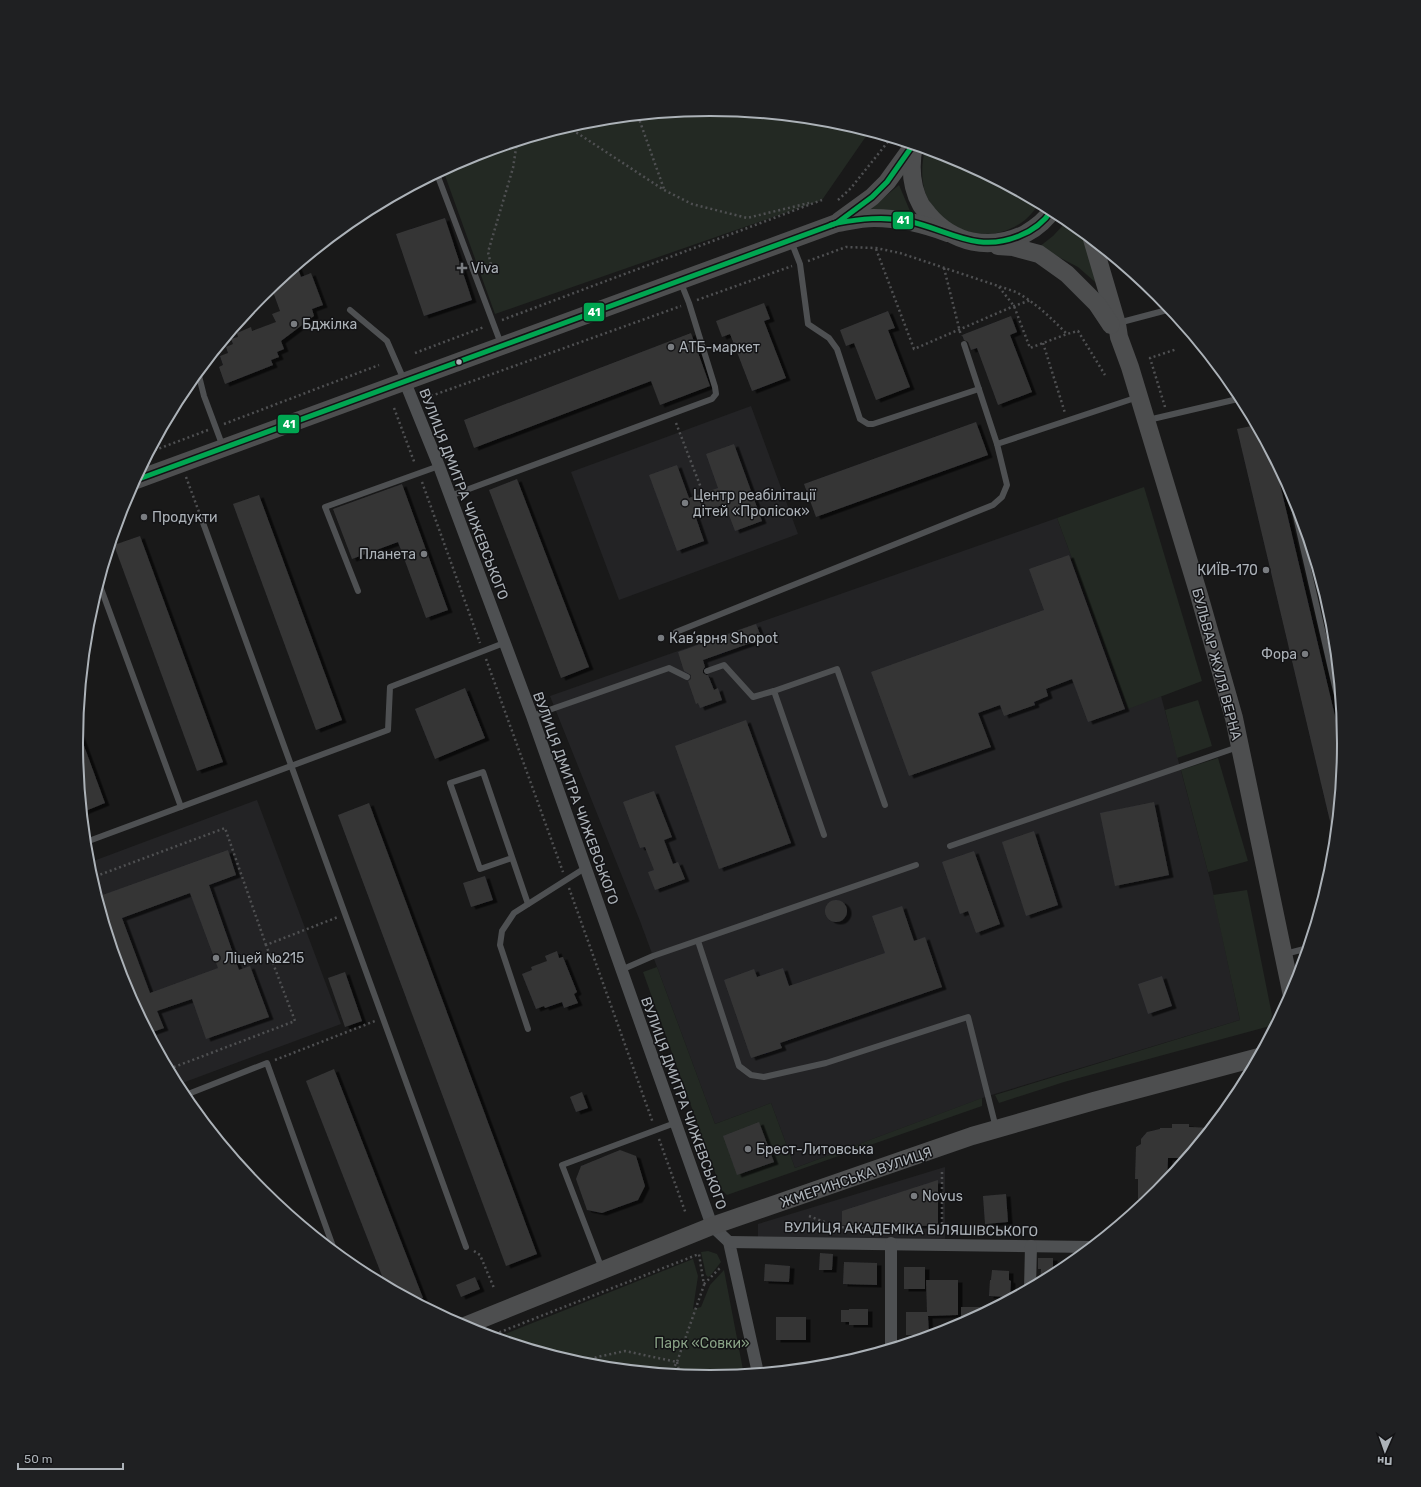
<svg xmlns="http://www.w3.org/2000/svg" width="1421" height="1487" font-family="Rubik,sans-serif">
	<defs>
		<filter id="shadow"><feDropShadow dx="4.5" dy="2.5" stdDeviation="0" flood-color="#0009"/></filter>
	</defs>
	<rect width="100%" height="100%" fill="#191919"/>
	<!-- built -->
	<g fill="#232325">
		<polygon points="751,406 798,534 619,600 571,472"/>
		<polygon points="1057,518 1128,708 1161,696 1211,883 1240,1020 988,1096 795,1168 771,1103 715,1124 640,921 550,696"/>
		<polygon points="257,800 341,1024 177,1085 124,986 88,863"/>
		<polygon points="945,1167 945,1239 758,1237 758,1224"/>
	</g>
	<!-- green -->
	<g fill="#232923">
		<polygon points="711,109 835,121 869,132 822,200 495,314 443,170 468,157 587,121"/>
		<path d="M925 149 954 157 1040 203C1035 209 1031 215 1025 220 998 241 963 238 939 214 933 208 926 198 924 188 921 174 922 162 925 149Z"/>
		<polygon points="899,185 910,211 869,210"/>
		<polygon points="1068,220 1081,231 1102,288 1078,267 1039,247 1053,236"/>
		<polygon points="1144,487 1202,681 1128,709 1057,518"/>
		<polygon points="1198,700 1212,746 1177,758 1165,710"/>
		<polygon points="1218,758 1248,861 1208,872 1181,770"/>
		<polygon points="1247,890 1272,1015 1270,1026 1064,1082 999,1103 995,1095 1240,1020 1213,895"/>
		<polygon points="657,967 715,1124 771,1103 795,1168 982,1098 982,1106 727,1195 721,1189 643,972"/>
		<polygon points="708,1251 717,1254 721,1262 710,1276 708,1277 706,1275 701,1252"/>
		<polygon points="693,1259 698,1276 693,1309 701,1307 710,1285 724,1270 744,1375 710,1378 586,1366 495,1338"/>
	</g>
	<!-- building -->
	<g fill="#353536" fill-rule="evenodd" filter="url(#shadow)">
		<polygon points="445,218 472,300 424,316 396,234"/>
		<polygon points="297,266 301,277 311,273 323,305 312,309 314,316 281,341 284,349 277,352 279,357 271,360 273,365 225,384 219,367 223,365 220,356 228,353 226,347 233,344 231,339 238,337 237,333 251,327 252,331 276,322 272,314 280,311 272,289 277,287 276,284"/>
		<polygon points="764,303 770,319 764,321 786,378 752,391 730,334 722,337 716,321"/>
		<polygon points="888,311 895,328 888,330 910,387 876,400 854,343 846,346 840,330"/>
		<polygon points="1011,316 1017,332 1010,335 1032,392 998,405 977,348 971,350 968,342 964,340 962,335"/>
		<polygon points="691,333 710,386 660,405 651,381 474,448 464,420"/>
		<polygon points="976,422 988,455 816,517 804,484"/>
		<polygon points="1256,425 1274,459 1344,754 1336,838 1334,838 1237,429"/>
		<polygon points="734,444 762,521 735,531 725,504 695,515 704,541 677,551 649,475 677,465 689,498 718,488 706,454"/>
		<polygon points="517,479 589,667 561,678 489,490"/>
		<polygon points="402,484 448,610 426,618 398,542 352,559 333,509"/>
		<polygon points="259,495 342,720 316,730 233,504"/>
		<polygon points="140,536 223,762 197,771 114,545"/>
		<polygon points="1069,555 1125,709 1088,722 1072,679 1046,689 1048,696 1034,702 1035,705 1004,716 1000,705 978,713 991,747 909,776 871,672 1044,610 1029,569"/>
		<polygon points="756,624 762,639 703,660 705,667 703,670 703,673 706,675 708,675 714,690 718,688 722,700 700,708 698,703 696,704 688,681 691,679 691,675 684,671 678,652"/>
		<polygon points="465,688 485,738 435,759 415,709"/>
		<polygon points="746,720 791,843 719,869 675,746"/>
		<polygon points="77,732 79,732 105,803 83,812 76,743"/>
		<polygon points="654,791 672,837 664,840 673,864 678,862 685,879 655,890 648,872 654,870 645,847 640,848 623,802"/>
		<polygon points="1154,802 1169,875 1115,886 1100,813"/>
		<polygon points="369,803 537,1254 506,1266 338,815"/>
		<polygon points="1034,831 1058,905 1026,916 1002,842"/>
		<path d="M228 850 236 875 209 885 239 970 250 966 269 1017 206 1039 192 999 157 1011 164 1028 150 1033 124 986 97 897ZM190 893 218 968 150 993 122 918Z"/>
		<polygon points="974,851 1000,924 976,933 968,911 960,914 942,862"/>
		<polygon points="485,876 493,900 471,907 463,883"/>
		<circle cx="836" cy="911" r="11"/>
		<polygon points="902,906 914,941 925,937 942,987 780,1043 782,1048 751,1058 724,980 754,969 757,977 783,968 789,986 885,953 872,916"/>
		<polygon points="557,951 559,958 563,957 577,992 574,994 578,1003 564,1008 562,1002 545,1008 544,1006 536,1009 522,974 532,970 531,967 547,961 545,956"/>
		<polygon points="345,972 362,1021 345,1027 328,978"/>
		<polygon points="1162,976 1172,1006 1148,1014 1138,984"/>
		<polygon points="334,1069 423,1298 414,1301 386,1286 306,1081"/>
		<polygon points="582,1092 588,1108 576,1112 570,1097"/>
		<polygon points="759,1122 774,1162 737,1175 723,1136"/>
		<polygon points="1172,1124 1189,1124 1189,1127 1212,1128 1187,1158 1168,1158 1167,1182 1159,1192 1139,1208 1140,1199 1138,1199 1138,1179 1135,1179 1136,1147 1141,1144 1141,1139 1147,1132 1160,1129 1160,1128 1172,1128"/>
		<polygon points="620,1150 636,1156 645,1186 638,1200 602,1213 587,1210 576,1179 581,1166"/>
		<polygon points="938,1180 938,1226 842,1225 842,1211"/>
		<polygon points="1006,1194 1008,1222 985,1224 983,1196"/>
		<polygon points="820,1253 833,1254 832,1270 819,1270"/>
		<polygon points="1038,1258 1053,1258 1053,1277 1040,1283 1041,1269 1038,1269"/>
		<polygon points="844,1262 877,1263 877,1285 843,1284"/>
		<polygon points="765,1264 790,1266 789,1282 764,1281"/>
		<rect x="904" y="1267" width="21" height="22"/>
		<polygon points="992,1270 1009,1271 1009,1280 1011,1281 1010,1297 989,1296 990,1280 991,1280"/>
		<polygon points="475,1277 480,1289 461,1297 456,1285"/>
		<polygon points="926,1280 958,1280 958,1315 928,1316 929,1335 906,1335 906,1312 927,1312"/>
		<polygon points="961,1307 996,1307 961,1326"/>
		<polygon points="849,1309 868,1309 868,1325 849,1325 849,1322 841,1322 841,1310 849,1310"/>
		<rect x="776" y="1317" width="30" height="23"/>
	</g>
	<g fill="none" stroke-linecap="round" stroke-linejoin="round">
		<!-- path -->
		<g stroke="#4f5052" stroke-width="2.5" stroke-dasharray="2 3" stroke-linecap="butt">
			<polyline points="638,116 664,189"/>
			<polyline points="568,127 664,190 692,204 747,218 809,203"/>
			<polyline points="838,200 851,188 891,138"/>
			<polyline points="876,249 914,349 1014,306 1031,300"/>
			<path d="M808 261 846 247 876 248 900 253 1016 292C1036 303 1051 318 1067 334L1078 331 1105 375"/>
			<polyline points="944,268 961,336"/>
			<polyline points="492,269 488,252 513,168 517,142"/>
			<polyline points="999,287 1014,306 1030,348 1067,334"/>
			<polyline points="697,300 792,266"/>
			<polyline points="502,320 822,200"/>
			<polyline points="1043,343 1065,413"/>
			<polyline points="415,353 484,327"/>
			<polyline points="431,396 681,306"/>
			<polyline points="1165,407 1150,358 1177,349"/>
			<polyline points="394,408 415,464"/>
			<polyline points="676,423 703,493"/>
			<polyline points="224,424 379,365"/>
			<polyline points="150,452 208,430"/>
			<polyline points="186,477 199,512"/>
			<polyline points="422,482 480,643"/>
			<polyline points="486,659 563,872"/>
			<polyline points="91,878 225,828 266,945"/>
			<polyline points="569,888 653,1123"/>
			<polyline points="275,1060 375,1021"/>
			<polyline points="169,1069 295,1021 266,945 338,917"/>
			<polyline points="659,1139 686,1214"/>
			<polyline points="942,1172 942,1234"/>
			<polyline points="809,1216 837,1227 912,1230"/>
			<polyline points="474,1251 480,1255 494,1288"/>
			<polyline points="704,1284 721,1267"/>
			<polyline points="490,1336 699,1254 704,1285 677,1362 670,1374"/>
			<polyline points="677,1362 680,1375"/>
			<polyline points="581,1364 597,1357 625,1351 677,1362"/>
		</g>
		<!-- lane -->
		<g stroke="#4e5052" stroke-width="6">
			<polyline points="437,174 501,344"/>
			<polyline points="791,241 800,264 808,324 829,338 837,349 860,419 868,424 873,424 979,389"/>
			<polyline points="350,310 387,341 404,380"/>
			<polyline points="1118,323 1171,309"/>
			<polyline points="198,372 204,396 223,447"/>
			<polyline points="1148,420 1242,398"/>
			<polyline points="997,444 1138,397"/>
			<polyline points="1289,486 1342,717"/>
			<polyline points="450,496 712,399 716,394 715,387 689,303 681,283"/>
			<polyline points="202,520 466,1247"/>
			<polyline points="99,583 181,807"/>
			<polyline points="358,591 325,507 439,466"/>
			<polyline points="676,632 993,505 1002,497 1007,485 997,444 964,344"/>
			<polyline points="707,671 724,665 753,697 774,691"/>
			<polyline points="532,716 669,668 687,677"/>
			<polyline points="824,835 774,691 837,669 885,805"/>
			<polyline points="86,842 388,730 390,687 504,643"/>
			<polyline points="950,846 1238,747"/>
			<polyline points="512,858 480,869 450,783 483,772 528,904"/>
			<polyline points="698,941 739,1066 751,1075 764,1077 826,1063 968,1017 996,1128"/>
			<polyline points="1285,954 1308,948"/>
			<polyline points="621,970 653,956 916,865"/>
			<polyline points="528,1029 500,945 502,931 514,913 585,868"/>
			<polyline points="183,1096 267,1063 335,1252"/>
			<polyline points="602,1269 562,1165 675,1123"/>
		</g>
		<!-- street -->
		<g stroke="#4e5052" stroke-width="12">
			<polyline points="405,382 439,466 532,716 712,1226 729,1242 758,1373"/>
			<polyline points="729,1242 1092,1247"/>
			<polyline points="1030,1289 1031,1246"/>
			<polyline points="891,1349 891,1243"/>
		</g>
		<!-- secondary -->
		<g stroke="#4d4e4f" stroke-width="18">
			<path d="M914 145C910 165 911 187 921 205 923 208 926 211 928 214 953 244 990 251 1025 234 1034 229 1046 220 1052 210"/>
			<polyline points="839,221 872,197 887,182 913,146"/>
			<polyline points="1092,239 1117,324 1119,337 1130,367 1199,595 1234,718 1292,996"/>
			<polyline points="998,246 1013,247 1039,254 1067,274 1097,304 1111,325"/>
			<path d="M136 480 837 223C849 221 862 218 874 218 900 218 924 224 948 233"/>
			<polyline points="462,1327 712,1226 972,1136 1094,1101 1259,1057"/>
		</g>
		<!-- bus-1 casing -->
		<g stroke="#131315" stroke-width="8">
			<g id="bus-1">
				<polyline points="831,225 837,223 872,197 887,182 913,145"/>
				<path d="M136 480 837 223C860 219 884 216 907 221 948 229 976 254 1019 236 1032 231 1044 222 1052 210"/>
			</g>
		</g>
		<!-- bus-1 -->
		<use href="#bus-1" stroke="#00a651" stroke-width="5"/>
	</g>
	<!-- markers -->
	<g fill="#797c80" stroke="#131315" stroke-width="1.5">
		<path d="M460 262h4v4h4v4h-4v4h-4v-4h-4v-4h4z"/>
		<circle cx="294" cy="324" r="4"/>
		<circle cx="671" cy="347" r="4"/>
		<circle cx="685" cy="503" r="4"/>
		<circle cx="144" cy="517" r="4"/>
		<circle cx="424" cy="554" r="4"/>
		<circle cx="1266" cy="570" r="4"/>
		<circle cx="661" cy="638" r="4"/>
		<circle cx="1305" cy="654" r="4"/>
		<circle cx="216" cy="958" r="4"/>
		<circle cx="748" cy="1149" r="4"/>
		<circle cx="914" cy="1196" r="4"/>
	</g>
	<circle fill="#acb2b8" stroke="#131315" stroke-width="1.5" cx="459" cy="362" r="3.5"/>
	<g text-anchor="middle" stroke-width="3" stroke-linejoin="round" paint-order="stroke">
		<!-- poi labels -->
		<g font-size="14" fill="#acb2b8" stroke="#131315" text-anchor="start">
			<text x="471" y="273">Viva</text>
			<text x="302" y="329">Бджілка</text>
			<text x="679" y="352">АТБ-маркет</text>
			<text x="693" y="500">Центр реабілітації<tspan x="693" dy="16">дітей «Пролісок»</tspan></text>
			<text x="152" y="522">Продукти</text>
			<text x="416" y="559" text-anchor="end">Планета</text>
			<text x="1258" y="575" text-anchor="end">КИЇВ-170</text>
			<text x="669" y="643">Кавʼярня Shopot</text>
			<text x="1297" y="659" text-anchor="end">Фора</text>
			<text x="224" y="963">Ліцей №215</text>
			<text x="756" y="1154">Брест-Литовська</text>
			<text x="922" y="1201">Novus</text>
		</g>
		<!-- street labels -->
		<g font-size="14" fill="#acb2b8" stroke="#131315">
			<text transform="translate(464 494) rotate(69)" y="5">ВУЛИЦЯ ДМИТРА ЧИЖЕВСЬКОГО</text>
			<text transform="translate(1217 664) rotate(75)" y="5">БУЛЬВАР ЖУЛЯ ВЕРНА</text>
			<text transform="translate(576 798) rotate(70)" y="5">ВУЛИЦЯ ДМИТРА ЧИЖЕВСЬКОГО</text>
			<text transform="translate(684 1103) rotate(70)" y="5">ВУЛИЦЯ ДМИТРА ЧИЖЕВСЬКОГО</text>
			<text transform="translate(856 1177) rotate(-19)" y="5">ЖМЕРИНСЬКА ВУЛИЦЯ</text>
			<text transform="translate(911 1229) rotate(1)" y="5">ВУЛИЦЯ АКАДЕМІКА БІЛЯШІВСЬКОГО</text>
		</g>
		<!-- park labels -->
		<g font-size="14" fill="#88a185" stroke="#131315">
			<text x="702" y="1348">Парк «Совки»</text>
		</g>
	</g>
	<!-- crop -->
	<path d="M0 0H1421V1487H0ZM83 743a627 627 0 1 1 1254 0a627 627 0 1 1-1254 0Z" fill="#1f2022" fill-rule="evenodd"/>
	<path fill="none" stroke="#acb2b8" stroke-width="2" d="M83 743a627 627 0 1 1 1254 0a627 627 0 1 1-1254 0Z"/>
	<g stroke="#131315" stroke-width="1.5">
		<rect x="892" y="211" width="22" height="19" rx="4" fill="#00a651"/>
		<rect x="583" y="302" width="22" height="20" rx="4" fill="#00a651"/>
		<rect x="277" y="414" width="23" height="20" rx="4" fill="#00a651"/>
	</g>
	<g font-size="11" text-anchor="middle" font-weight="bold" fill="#fff">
		<text x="903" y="224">41</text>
		<text x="594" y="316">41</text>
		<text x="289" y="428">41</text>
	</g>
	<!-- north arrow -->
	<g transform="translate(1385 1451) rotate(182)" stroke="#131315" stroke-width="3" paint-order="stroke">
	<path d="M0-3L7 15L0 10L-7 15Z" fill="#acb2b8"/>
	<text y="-6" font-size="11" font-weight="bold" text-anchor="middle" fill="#acb2b8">Пн</text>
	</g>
	<!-- scale -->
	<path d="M18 1463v6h105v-6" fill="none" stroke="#acb2b8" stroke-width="2"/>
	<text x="24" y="1463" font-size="12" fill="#acb2b8" stroke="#131315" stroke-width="3" paint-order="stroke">50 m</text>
</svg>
